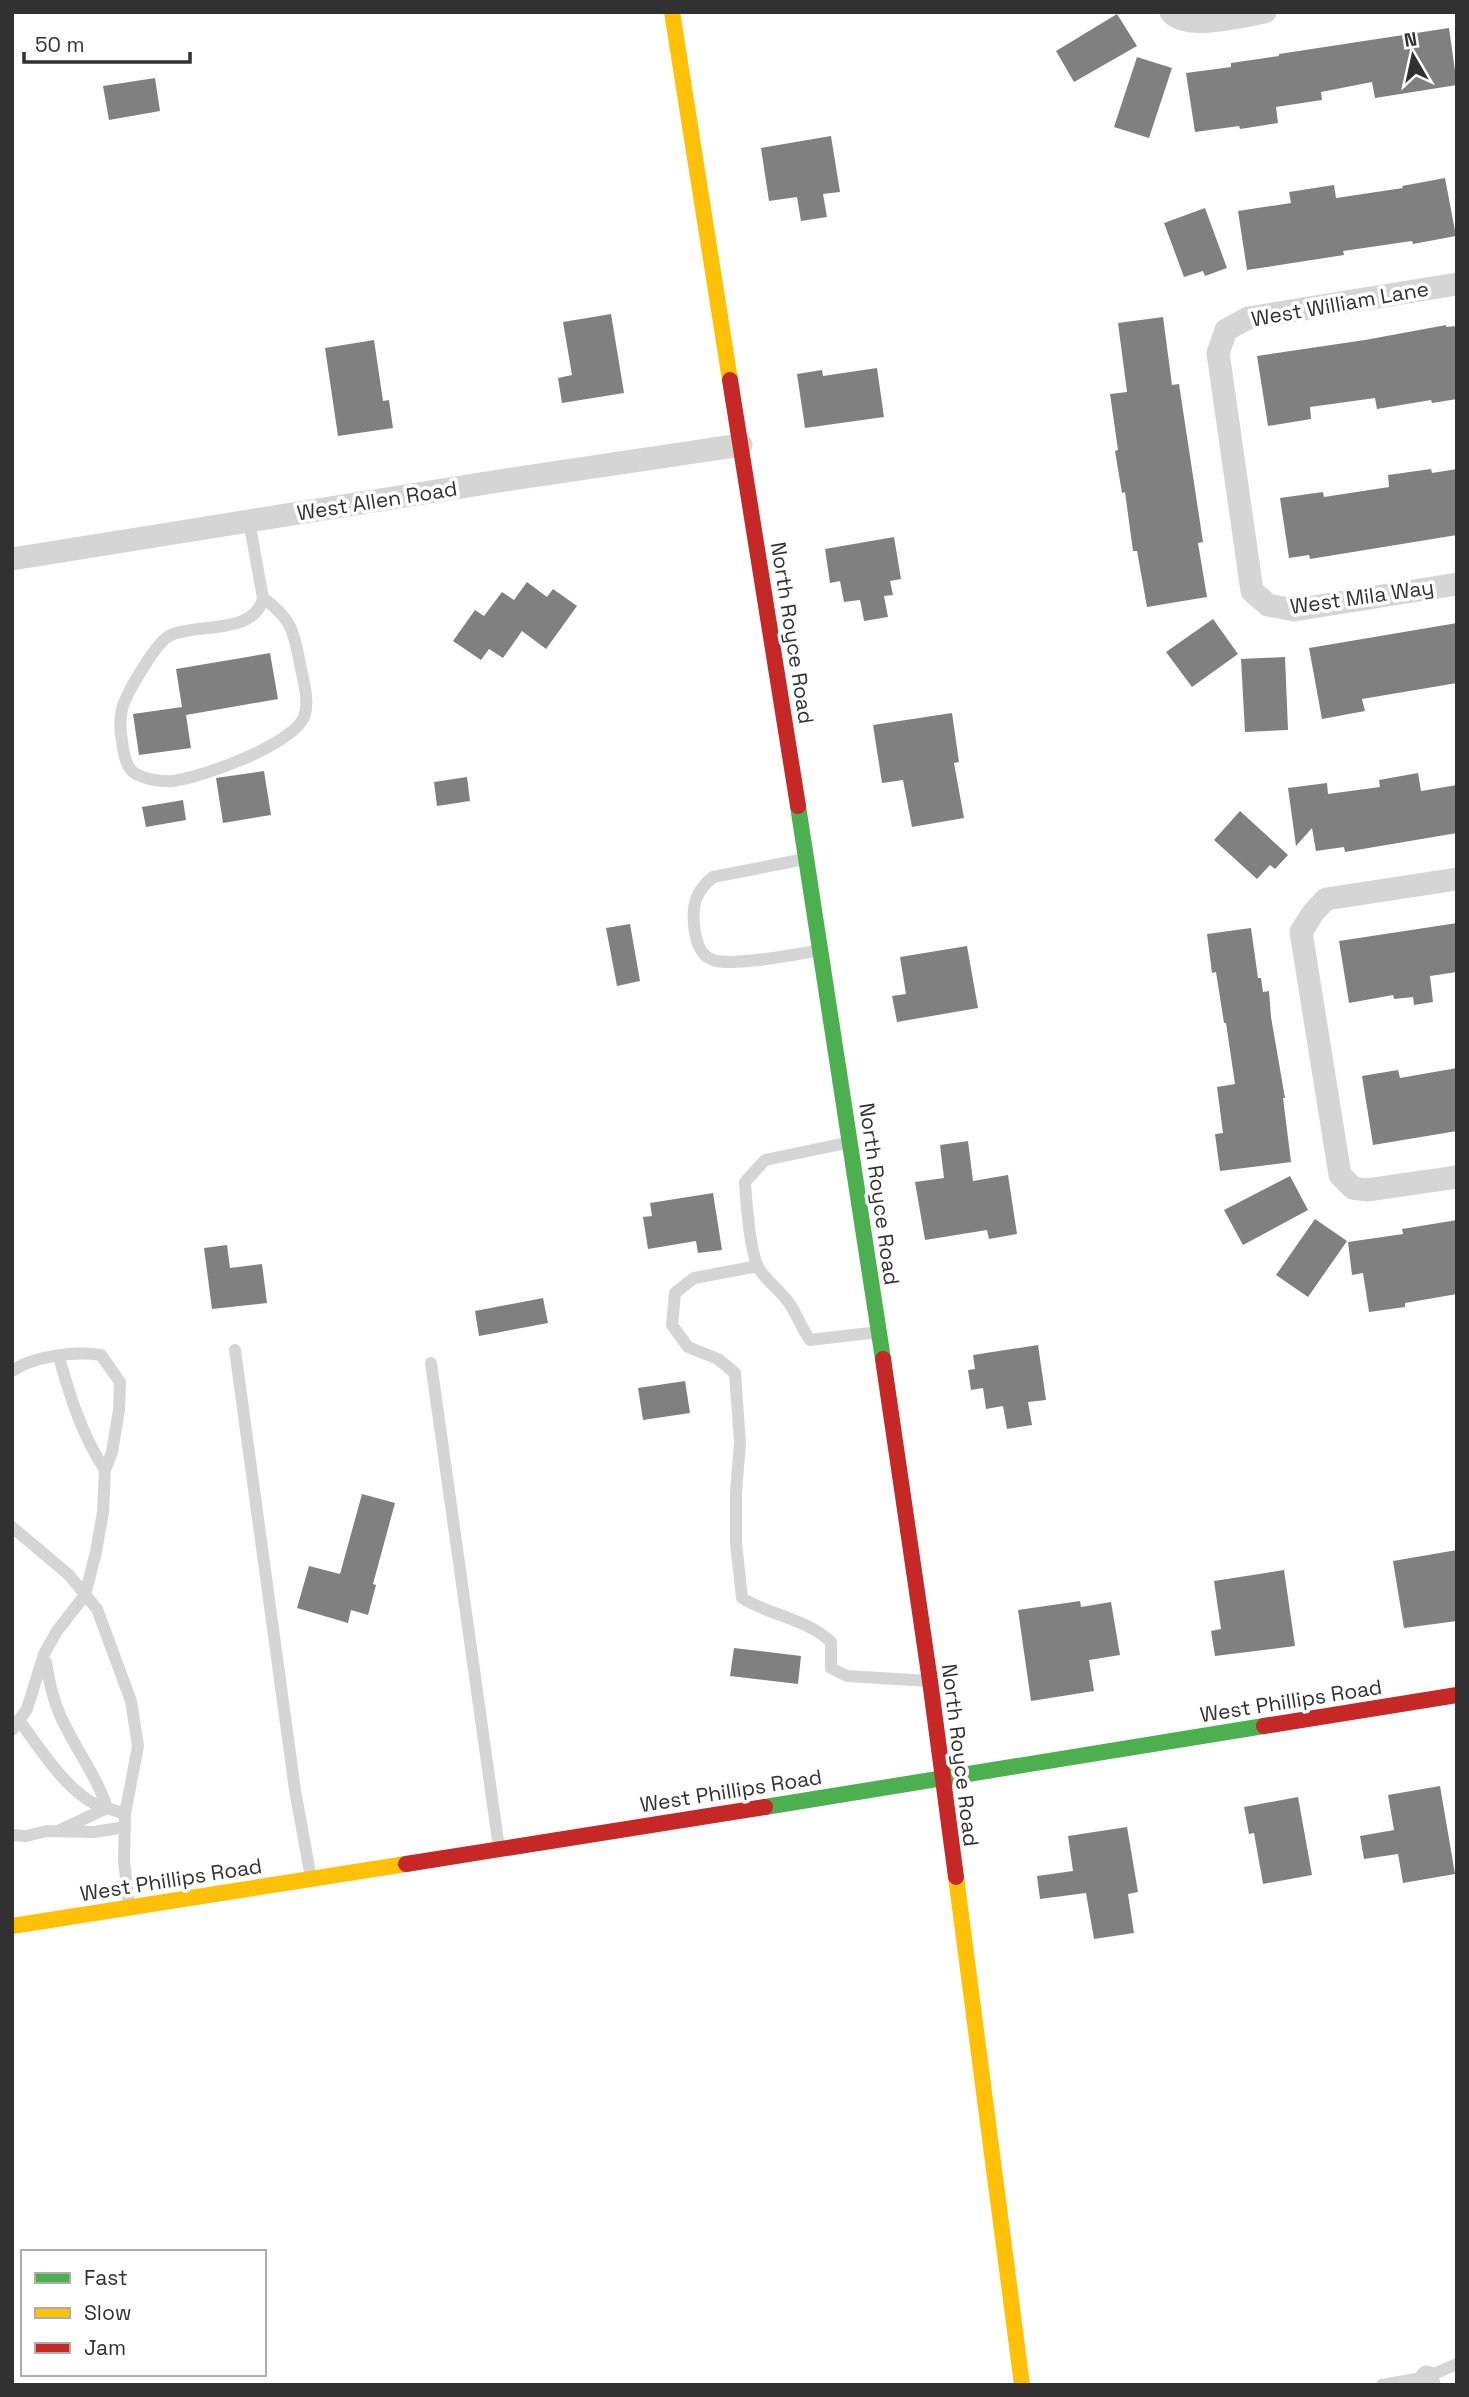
<svg xmlns="http://www.w3.org/2000/svg" width="1469" height="2397" font-family="'Space Grotesk',sans-serif">
	<rect width="100%" height="100%" fill="#fff"/>
	<!-- building -->
	<g fill="#808080">
		<polygon points="1117,14 1137,46 1074,82 1056,51"/>
		<polygon points="1449,28 1457,85 1375,98 1372,82 1321,92 1322,100 1276,107 1278,123 1240,129 1239,126 1195,132 1186,73 1231,67 1231,63 1279,56 1279,54"/>
		<polygon points="1137,57 1172,68 1149,138 1114,127"/>
		<polygon points="155,78 160,111 109,120 103,86"/>
		<polygon points="831,136 840,192 823,194 827,217 801,221 797,197 769,201 761,148"/>
		<polygon points="1445,178 1456,236 1413,244 1412,241 1343,251 1344,255 1247,270 1238,211 1291,203 1289,192 1334,185 1336,198 1403,188 1402,186"/>
		<polygon points="1205,208 1227,268 1205,276 1203,271 1184,277 1164,223"/>
		<polygon points="611,314 624,393 562,403 558,378 572,375 563,322"/>
		<polygon points="1163,317 1172,385 1179,384 1203,542 1198,543 1207,597 1147,607 1137,551 1133,551 1125,492 1122,493 1115,451 1118,450 1110,394 1127,392 1118,323"/>
		<polygon points="1446,325 1446,327 1457,326 1457,399 1432,403 1431,400 1377,409 1375,398 1310,407 1311,419 1268,426 1257,356 1365,340"/>
		<polygon points="374,340 383,401 389,400 393,428 338,436 325,348"/>
		<polygon points="877,368 884,417 805,428 797,374 822,370 823,376"/>
		<polygon points="1431,469 1432,473 1457,469 1457,535 1310,559 1309,555 1289,558 1280,498 1323,492 1324,497 1389,487 1388,475"/>
		<polygon points="894,537 901,579 890,581 893,595 884,596 888,617 864,621 860,600 844,602 840,581 830,583 825,549"/>
		<polygon points="527,582 547,597 553,589 577,606 546,649 522,631 503,658 489,649 481,660 453,641 475,610 484,616 502,592 514,600"/>
		<polygon points="1213,619 1238,654 1192,687 1166,652"/>
		<polygon points="1457,623 1457,683 1362,699 1365,711 1322,719 1309,648"/>
		<polygon points="270,653 278,699 186,715 191,748 139,755 133,714 182,707 176,669"/>
		<polygon points="1285,657 1288,730 1245,732 1241,659"/>
		<polygon points="952,713 959,762 954,763 964,818 912,827 903,780 882,783 873,725"/>
		<polygon points="264,771 271,815 223,823 216,778"/>
		<polygon points="1418,773 1421,791 1457,785 1457,833 1345,852 1344,847 1316,851 1312,828 1296,846 1288,788 1327,783 1328,794 1380,787 1379,780"/>
		<polygon points="467,777 470,801 437,806 434,782"/>
		<polygon points="183,800 186,820 146,827 142,807"/>
		<polygon points="1240,811 1288,855 1275,869 1270,865 1257,879 1214,840"/>
		<polygon points="1457,923 1457,972 1430,976 1433,1002 1414,1005 1413,997 1394,999 1393,995 1349,1003 1339,941"/>
		<polygon points="630,924 640,981 617,986 606,928"/>
		<polygon points="1251,928 1258,978 1261,978 1263,992 1269,991 1271,1017 1285,1098 1283,1098 1291,1162 1220,1171 1215,1134 1223,1133 1217,1087 1235,1084 1226,1023 1224,1023 1216,972 1212,973 1207,934"/>
		<polygon points="967,946 978,1008 897,1022 892,996 906,994 900,957"/>
		<polygon points="1457,1068 1457,1131 1373,1145 1362,1076 1398,1070 1400,1078"/>
		<polygon points="968,1141 973,1181 1008,1175 1017,1234 989,1239 987,1230 925,1240 915,1182 944,1178 940,1145"/>
		<polygon points="1290,1176 1308,1210 1243,1245 1224,1210"/>
		<polygon points="713,1193 722,1250 698,1253 696,1241 648,1249 643,1217 652,1216 650,1203"/>
		<polygon points="1315,1219 1347,1241 1308,1297 1276,1275"/>
		<polygon points="1457,1220 1457,1294 1405,1303 1405,1307 1369,1312 1363,1273 1352,1275 1348,1242 1403,1234 1402,1229"/>
		<polygon points="227,1245 230,1268 262,1264 267,1303 212,1309 204,1248"/>
		<polygon points="543,1298 548,1323 479,1336 475,1311"/>
		<polygon points="1038,1345 1046,1400 1028,1402 1032,1425 1007,1429 1003,1406 986,1409 983,1388 971,1390 968,1370 975,1369 973,1355"/>
		<polygon points="685,1381 690,1413 643,1420 638,1388"/>
		<polygon points="362,1494 395,1503 373,1584 376,1585 368,1615 351,1610 348,1623 297,1608 309,1566 340,1574"/>
		<polygon points="1457,1550 1457,1621 1404,1628 1393,1561"/>
		<polygon points="1284,1570 1295,1646 1215,1656 1211,1631 1221,1629 1214,1581"/>
		<polygon points="1080,1601 1081,1607 1111,1602 1120,1655 1089,1660 1094,1691 1031,1701 1018,1610"/>
		<polygon points="734,1648 801,1656 798,1684 730,1676"/>
		<polygon points="1440,1786 1455,1874 1403,1883 1398,1854 1364,1859 1360,1836 1394,1830 1388,1795"/>
		<polygon points="1298,1797 1312,1875 1263,1884 1254,1833 1249,1834 1244,1807"/>
		<polygon points="1127,1827 1138,1892 1128,1894 1134,1933 1094,1939 1086,1893 1040,1899 1037,1876 1073,1871 1068,1836"/>
	</g>
	<g fill="none" stroke-linecap="round" stroke-linejoin="round">
		<!-- lane -->
		<g stroke="#d5d5d5" stroke-width="12">
			<path d="M249 521 263 598C255 635 199 623 171 635 157 640 126 694 122 709 120 719 120 731 122 741 123 750 125 764 132 771 141 779 161 782 173 781 203 777 292 745 304 717 310 702 303 679 300 664 294 631 291 618 263 598"/>
			<path d="M805 859 713 877C697 890 692 903 694 924 695 937 698 955 713 960 734 967 797 954 820 950"/>
			<path d="M851 1142 765 1160 745 1182C746 1202 750 1253 759 1269 768 1283 783 1292 791 1306 798 1317 802 1329 810 1340L878 1332"/>
			<path d="M758 1266 694 1278 675 1293 672 1325 688 1347 718 1359 735 1373 740 1443 736 1493V1543L742 1598C771 1616 805 1618 831 1642V1668L847 1676 929 1681"/>
			<polyline points="235,1350 295,1790 311,1878"/>
			<path d="M59 1357C70 1397 82 1435 105 1470"/>
			<polyline points="431,1363 499,1848"/>
			<path d="M12 1371C33 1356 76 1351 101 1355L120 1382 119 1410 112 1452 105 1470 103 1512 96 1552 85 1595 57 1631 44 1654 27 1709 12 1730"/>
			<polyline points="12,1527 69,1575 97,1609 131,1701 138,1746 125,1814 124,1860 129,1907"/>
			<path d="M46 1662C49 1680 52 1697 60 1715 74 1747 96 1774 107 1808L125 1814"/>
			<path d="M19 1720C39 1747 73 1802 107 1808L58 1831"/>
			<polyline points="12,1835 26,1836 47,1831 94,1832 125,1827"/>
			<polyline points="1382,2385 1427,2377 1457,2364"/>
		</g>
		<!-- street -->
		<g stroke="#d5d5d5" stroke-width="23">
			<path d="M1171 12C1186 31 1243 16 1265 12"/>
			<polyline points="1457,284 1248,318 1226,330 1218,353 1252,591 1268,605 1294,610 1457,584"/>
			<polyline points="12,559 505,480 741,445"/>
			<polyline points="1457,879 1326,899 1313,913 1301,932 1340,1175 1353,1188 1367,1190 1457,1177"/>
			<polyline points="1427,2377 1429,2385"/>
		</g>
		<!-- fast -->
		<g stroke="#4caf50" stroke-width="16">
			<polyline points="798,806 883,1359"/>
			<polyline points="765,1807 1264,1726"/>
		</g>
		<!-- slow -->
		<g stroke="#ffc107" stroke-width="16">
			<polyline points="672,12 730,380"/>
			<polyline points="956,1877 1022,2385"/>
			<polyline points="12,1926 406,1864"/>
		</g>
		<!-- jam -->
		<g stroke="#c62828" stroke-width="16">
			<polyline points="730,380 798,806"/>
			<polyline points="883,1359 930,1681 956,1877"/>
			<polyline points="1264,1726 1457,1695"/>
			<polyline points="406,1864 765,1807"/>
		</g>
	</g>
	<g text-anchor="middle" stroke-width="7" stroke-linejoin="round" paint-order="stroke">
		<!-- street labels -->
		<g font-size="21" fill="#313131" stroke="#fff">
			<text transform="translate(1340 304) rotate(-10)" y="7">West William Lane</text>
			<text transform="translate(377 501) rotate(-9)" y="7">West Allen Road</text>
			<text transform="translate(1362 597) rotate(-8)" y="7">West Mila Way</text>
			<text transform="translate(792 633) rotate(81)" y="7">North Royce Road</text>
			<text transform="translate(879 1194) rotate(82)" y="7">North Royce Road</text>
			<text transform="translate(1291 1701) rotate(-9)" y="7">West Phillips Road</text>
			<text transform="translate(960 1755) rotate(83)" y="7">North Royce Road</text>
			<text transform="translate(731 1791) rotate(-9)" y="7">West Phillips Road</text>
			<text transform="translate(171 1880) rotate(-9)" y="7">West Phillips Road</text>
		</g>
	</g>
	<!-- border -->
	<rect width="1469" height="2397" fill="none" stroke="#313131" stroke-width="28"/>
	<!-- legend -->
	<rect x="21" y="2250" width="245" height="126" fill="#ffffff" stroke="#adadad" stroke-width="2"/>
	<rect x="35" y="2273" width="35" height="10" fill="#4caf50" stroke="#adadad" stroke-width="2"/>
	<text x="84" y="2285" font-size="21" fill="#313131">Fast</text>
	<rect x="35" y="2308" width="35" height="10" fill="#ffc107" stroke="#adadad" stroke-width="2"/>
	<text x="84" y="2320" font-size="21" fill="#313131">Slow</text>
	<rect x="35" y="2343" width="35" height="10" fill="#c62828" stroke="#adadad" stroke-width="2"/>
	<text x="84" y="2355" font-size="21" fill="#313131">Jam</text>
	<!-- north arrow -->
	<g transform="translate(1413 56) rotate(351)" stroke="#ffffff" stroke-width="5" paint-order="stroke">
	<path d="M0-5L12 26L0 18L-12 26Z" fill="#313131"/>
	<text y="-10" font-size="19" font-weight="bold" text-anchor="middle" fill="#313131">N</text>
	</g>
	<!-- scale -->
	<path d="M24 52v10h166v-10" fill="none" stroke="#313131" stroke-width="3.5"/>
	<text x="35" y="52" font-size="21" fill="#313131" stroke="#ffffff" stroke-width="5" paint-order="stroke">50 m</text>
</svg>
